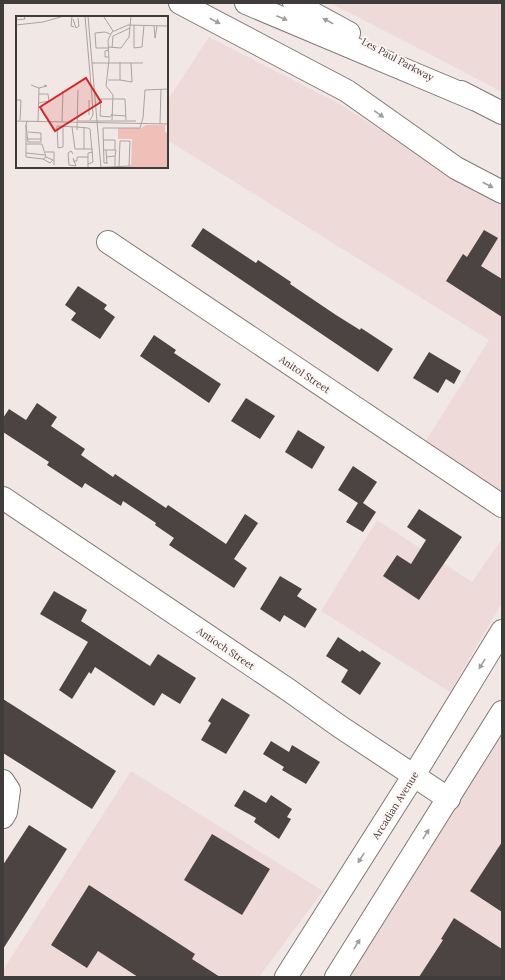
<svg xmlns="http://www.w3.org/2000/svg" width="505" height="980" font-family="Lora,serif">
	<rect width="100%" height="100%" fill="#f1e8e6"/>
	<!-- built -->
	<g fill="#eedbd9">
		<polygon points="330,3 502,3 502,92 416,47"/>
		<polygon points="209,37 340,104 413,151 502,200 502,496 424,444 489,340 167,140 167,101"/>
		<polygon points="377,520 472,582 502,539 502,603 450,692 321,611"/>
		<polygon points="502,733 502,977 349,977"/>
		<polygon points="131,771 323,891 259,977 3,977 3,970"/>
	</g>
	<!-- building -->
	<g fill="#4c4443">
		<polygon points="203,228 256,263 258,260 291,282 290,284 336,315 360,330 361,328 393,349 378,372 191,246"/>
		<polygon points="484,230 498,238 481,266 502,279 502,317 446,281 463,254 467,257"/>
		<polygon points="78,286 107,305 104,309 115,317 100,339 71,320 76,313 65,305"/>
		<polygon points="154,335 176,350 174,353 221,384 209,403 140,356"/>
		<polygon points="429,352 461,371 454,384 446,379 438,393 413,378"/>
		<polygon points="246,398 275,416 260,439 231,421"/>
		<polygon points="37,403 57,417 51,426 85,449 81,455 113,477 115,474 166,508 168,505 226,544 245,514 258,523 234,559 247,568 234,588 169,545 174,538 155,525 156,523 123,501 121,506 85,483 82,488 47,465 49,462 3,432 3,418 9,409 26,420"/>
		<polygon points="298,430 325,447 312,469 285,452"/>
		<polygon points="353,466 377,482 363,503 376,512 363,532 346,522 358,503 338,490"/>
		<polygon points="419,509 462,537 419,600 383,576 397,555 411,564 426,540 407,527"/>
		<polygon points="280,576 302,589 297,596 317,609 305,628 284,615 280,622 260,609"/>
		<polygon points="54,591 87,610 81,621 150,666 158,654 196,678 180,704 162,693 154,706 95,667 91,674 89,672 72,699 59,690 88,642 40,614"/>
		<polygon points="338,637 360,652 362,650 381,663 360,695 341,682 348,670 326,656"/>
		<polygon points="222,698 250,715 226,754 201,740 211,723 208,721"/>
		<polygon points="3,699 116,771 92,809 3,753"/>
		<polygon points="271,741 289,752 292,745 320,762 306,784 282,770 284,767 263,754"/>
		<polygon points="244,790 266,803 271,795 292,809 287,817 291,819 279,839 254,822 256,818 234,806"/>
		<polygon points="29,825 67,849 3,949 3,865"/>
		<polygon points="212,834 270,869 242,915 184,880"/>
		<polygon points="502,842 502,912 470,891"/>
		<polygon points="89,885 195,954 192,959 220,977 138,977 98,951 87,968 51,945"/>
		<polygon points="454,918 502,949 502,977 419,977 443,940 441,939"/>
	</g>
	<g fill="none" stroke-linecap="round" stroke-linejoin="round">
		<!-- minor casing -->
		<g stroke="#817877" stroke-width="24">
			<g id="minor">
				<polyline points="108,242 502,506"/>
				<polyline points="3,498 290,691 339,726 449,799"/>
				<polyline points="3,781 9,790 6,812 3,817"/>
			</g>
		</g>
		<!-- major casing -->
		<g stroke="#817877" stroke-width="24">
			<g id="major">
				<polyline points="180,3 347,91 456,168 502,192"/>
				<polyline points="246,3 474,99"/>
				<polyline points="294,3 349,33"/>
				<polyline points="461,92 502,113"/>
				<polyline points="286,977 414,775 502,631"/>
				<polyline points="336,977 502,712"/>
			</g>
		</g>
		<!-- minor -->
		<use href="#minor" stroke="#fff" stroke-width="22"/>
		<!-- major -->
		<use href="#major" stroke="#fff" stroke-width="22"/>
	</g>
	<!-- one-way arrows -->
	<defs><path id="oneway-solid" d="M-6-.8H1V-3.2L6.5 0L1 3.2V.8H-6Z"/></defs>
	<g fill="#a09e9d">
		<use href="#oneway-solid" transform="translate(282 18) rotate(23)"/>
		<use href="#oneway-solid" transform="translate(215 21) rotate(27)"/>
		<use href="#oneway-solid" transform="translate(328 21) rotate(-152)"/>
		<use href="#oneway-solid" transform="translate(379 114) rotate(35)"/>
		<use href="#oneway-solid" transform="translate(488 185) rotate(27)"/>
		<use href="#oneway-solid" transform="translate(482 664) rotate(122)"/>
		<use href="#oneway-solid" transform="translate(426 834) rotate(-58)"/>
		<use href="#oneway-solid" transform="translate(361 858) rotate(122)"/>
		<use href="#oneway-solid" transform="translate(357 944) rotate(-58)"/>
	</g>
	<g text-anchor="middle" stroke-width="4" stroke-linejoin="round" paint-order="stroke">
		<!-- street labels -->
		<g font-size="10" fill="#403c3b" stroke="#fff5f3">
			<text transform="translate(398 59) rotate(28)" y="4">Les Paul Parkway</text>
			<text transform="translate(305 374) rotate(34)" y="4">Anitol Street</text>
			<text transform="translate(226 648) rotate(34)" y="4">Antioch Street</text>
			<text transform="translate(395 805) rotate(-58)" y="4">Arcadian Avenue</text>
		</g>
	</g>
	<!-- overview -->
	<g transform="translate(16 16)">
		<rect width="152" height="152" fill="#f1e8e6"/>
		<path d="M130 109H149V116L152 117V152H115L116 123H102V112H125Z" fill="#f0bfb8"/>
		<path fill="none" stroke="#aaa3a2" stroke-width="1" d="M56 0 55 10 58 11M69 0 76 81 77 99 74 104M72 0 85 152M88 1 97 15M57 3 60 12 63 10 62 2M0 4 9 3 8 0M0 9 27 6 48 0M118 9V32L126 31 128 9M138 10 139 22 141 10M92 31 105 32 113 21 115 0M92 32H80L79 17 89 16 94 18M96 32 97 20 114 12M93 34 89 35V41H93M76 47H127M92 64H104V46M104 64 116 66 115 47M15 69 23 72 31 70 28 69M90 70 93 44 92 24 96 16 112 9 152 10M90 70 97 79 96 104M0 84H5L4 104M23 87 33 85 32 78H23M96 98 94 101 84 100 85 83H109L110 104M73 99V84M96 99 110 100M0 105 152 108M62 105H120M22 106 23 72M46 106 47 75M144 108 145 73M10 109 12 126H25V117L12 116M47 110V131L42 132 41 110 61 111 72 112 74 113 77 146 72 148V152M56 111 59 133H77M61 114 62 74M12 123H25M87 124H99V134M10 128H26L30 141 27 143 10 141V109L11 105M68 133V112M87 134H100L99 140M90 134 91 148M29 136H38V149M10 137 29 139M90 141 99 140V150M57 142 60 150 53 149 52 137 55 135 57 138M27 143 34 147 37 144 30 141M57 145H61V141H72M91 147H88L87 112H124L127 102 129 74 152 73M72 148V137L77 136M103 150 104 125H114L113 150M13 152H36M70 152 115 150"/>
		<path fill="#d62828" fill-opacity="0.15" stroke="#d62828" stroke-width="2" d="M70 62 85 86 39 115 24 91Z"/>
		<rect width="152" height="152" fill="none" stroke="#403c3b" stroke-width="2"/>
	</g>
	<!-- border -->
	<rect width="505" height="980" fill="none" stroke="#403c3b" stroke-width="8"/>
</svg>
